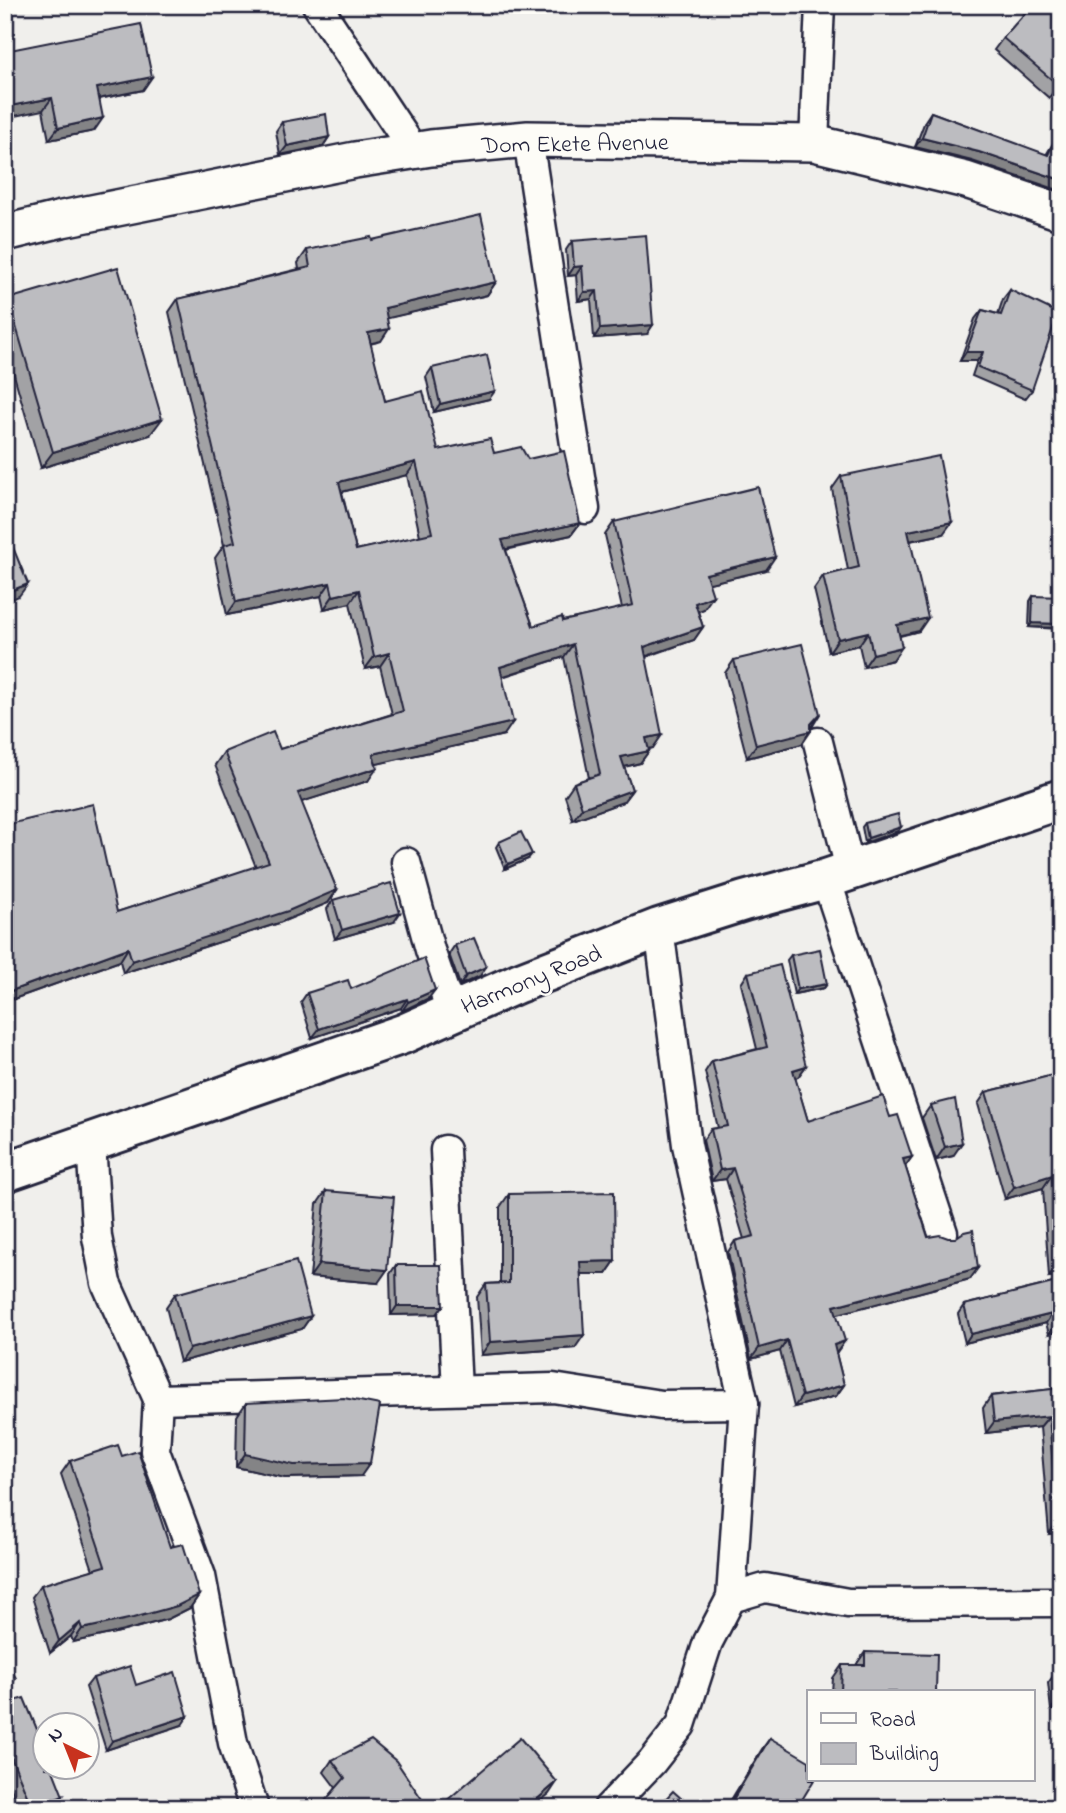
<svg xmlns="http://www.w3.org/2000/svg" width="1066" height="1813" font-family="'Indie Flower',sans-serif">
	<rect width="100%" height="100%" fill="#f0efec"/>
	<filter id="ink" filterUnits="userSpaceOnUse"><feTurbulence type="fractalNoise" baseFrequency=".0143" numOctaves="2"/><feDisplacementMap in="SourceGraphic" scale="14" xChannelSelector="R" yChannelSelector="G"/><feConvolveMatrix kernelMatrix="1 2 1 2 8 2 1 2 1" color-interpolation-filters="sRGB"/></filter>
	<g filter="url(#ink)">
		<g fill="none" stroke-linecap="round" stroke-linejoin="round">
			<!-- minor casing -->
			<g stroke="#22223b" stroke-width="33">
				<g id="minor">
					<polyline points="317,5 414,151"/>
					<polyline points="528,139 585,509"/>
					<polyline points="814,143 820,5"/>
					<polyline points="818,742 850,869"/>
					<polyline points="406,862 430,950 451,1011"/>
					<polyline points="826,879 943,1233"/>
					<polyline points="659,928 687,1145 744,1404"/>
					<polyline points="91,1143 97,1237 106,1283 158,1399 155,1451 201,1576 233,1743 254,1808"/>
					<polyline points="445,1150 457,1390"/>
					<polyline points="158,1399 553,1388 661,1405 744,1404 731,1598 708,1642 681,1725 652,1762 608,1808"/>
					<polyline points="731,1598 765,1588 848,1603 1061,1602"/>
				</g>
			</g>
			<!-- tertiary casing -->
			<g stroke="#22223b" stroke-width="40">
				<polyline id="tertiary" points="5,233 62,219 355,160 431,148 528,139 814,143 966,180 1061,212"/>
			</g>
			<!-- secondary casing -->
			<g stroke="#22223b" stroke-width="44">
				<polyline id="secondary" points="5,1172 403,1034 518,983 659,928 744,901 826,879 1061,799"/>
			</g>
			<!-- minor -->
			<use href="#minor" stroke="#fdfcf7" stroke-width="28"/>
			<!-- tertiary -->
			<use href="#tertiary" stroke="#fdfcf7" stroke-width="35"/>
			<!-- secondary -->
			<use href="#secondary" stroke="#fdfcf7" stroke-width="38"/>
		</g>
		<!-- wall -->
		<g fill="#a2a2a5" stroke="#22223b" stroke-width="2" fill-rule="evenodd">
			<polygon points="1029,5 1061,5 1061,84 1049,98 994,50 1003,38 1031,7"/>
			<polygon points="5,51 143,90 99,99 94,131 49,140 43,110"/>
			<polygon points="931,112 1046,155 1055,140 1061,191 972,161 915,147 925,121"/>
			<polygon points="282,122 329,137 323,146 280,155 276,131"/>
			<path d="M372 240 496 282 487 295 387 318 381 341 370 344 385 401 438 450 494 453 528 459 580 523 571 535 506 550 533 626 563 621 622 608 605 535 614 522 766 570 709 583 704 609 698 611 703 627 694 640 646 657 653 748 648 749 649 751 640 763 624 767 632 790 623 802 573 820 565 796 574 783 589 778 564 657 502 677 504 735 376 764 368 781 301 802 337 890 328 903 279 923 123 973 120 961 5 1002V825L117 912 256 867 215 765 224 752 280 749 392 714 380 666 365 669 350 603 324 609 321 596 227 615 215 558 224 545 169 312 178 299 299 269 298 263 307 250ZM407 475 420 536 356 550 342 492Z"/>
			<polygon points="572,241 647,334 594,338 591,299 578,301 576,275 568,276 566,250"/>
			<polygon points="1010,290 1032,390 1025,399 972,376 977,361 960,361 975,319 982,310 998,314 1003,299"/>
			<polygon points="8,299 150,435 41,468 5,344 5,304"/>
			<polygon points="432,368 489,399 434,412 426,377"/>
			<polygon points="841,476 943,534 910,541 919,631 900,636 893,660 864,667 859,645 829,652 814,589 823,576 848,570 832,489"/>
			<polygon points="1033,596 1060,629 1029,627 1030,601"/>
			<polygon points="734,660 811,731 802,744 747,758 725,673"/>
			<polygon points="865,823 901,827 898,831 865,843 862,827"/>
			<polygon points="499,842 528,859 505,869 496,847"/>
			<polygon points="333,900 394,922 335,939 327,909"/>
			<polygon points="455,945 480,976 460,985 449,954"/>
			<polygon points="791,955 827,984 824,988 794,994 787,960"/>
			<polygon points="748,973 806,1066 798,1077 795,1078 808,1121 890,1117 912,1157 905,1166 928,1237 970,1279 837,1314 837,1352 836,1353 844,1385 836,1396 794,1407 780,1351 751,1359 728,1252 735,1241 744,1239 726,1179 712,1181 703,1140 711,1129 718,1128 705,1072 712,1061 757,1049 741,984"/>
			<polygon points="351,989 429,998 402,1011 401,1008 312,1038 301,1002 307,993"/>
			<polygon points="1061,1073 1061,1276 1049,1277 1043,1188 1005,1199 978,1104 986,1092"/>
			<polygon points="931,1105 953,1156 936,1160 922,1118"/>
			<polygon points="326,1191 378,1283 310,1277 317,1204"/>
			<polygon points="509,1194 615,1261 606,1274 581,1274 575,1348 481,1355 477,1297 486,1284 500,1283 500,1207"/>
			<polygon points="396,1265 437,1314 391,1315 390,1274"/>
			<polygon points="1061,1281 1061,1331 1049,1334 1046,1323 965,1343 958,1314 964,1305"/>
			<polygon points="175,1294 311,1316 302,1329 180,1362 166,1307"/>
			<polygon points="1061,1388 1061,1533 1049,1534 1040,1427 986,1433 983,1408 991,1396"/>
			<polygon points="246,1403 361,1476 285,1478 236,1467 237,1416"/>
			<polygon points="122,1456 170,1547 199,1595 190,1608 168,1619 124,1631 73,1642 71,1636 50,1653 32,1597 41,1585 93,1570 61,1474 70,1461"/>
			<polygon points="865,1652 936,1692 832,1692 833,1678 842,1665 856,1665"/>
			<polygon points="1061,1669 1061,1709 1051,1710 1048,1683 1057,1671"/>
			<polygon points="93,1678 136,1685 182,1725 106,1750 86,1687"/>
			<polygon points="5,1704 63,1796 55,1807 19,1808 5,1774"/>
			<polygon points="770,1738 797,1808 726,1808 762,1749"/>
			<polygon points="332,1760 428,1808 320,1808 336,1788 324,1772"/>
		</g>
		<!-- shaded-wall -->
		<g fill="#848486" stroke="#22223b" stroke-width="2">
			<polygon points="152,77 143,90 88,101 97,88"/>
			<polygon points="1061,82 1061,84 1049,98 1058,85"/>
			<polygon points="52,98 43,110 5,118 5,107"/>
			<polygon points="103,118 94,131 49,140 58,128"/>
			<polygon points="329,137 323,146 280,155 287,146"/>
			<polygon points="922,138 979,152 1061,180 1061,191 972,161 915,147"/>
			<polygon points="582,266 576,275 568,276 574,267"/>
			<polygon points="496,282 487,295 376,321 385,308"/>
			<polygon points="597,291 591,299 578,301 584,292"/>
			<polygon points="653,325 647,334 594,338 600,329"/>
			<polygon points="389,329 381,341 359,346 368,333"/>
			<polygon points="966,352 983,352 977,361 960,361"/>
			<polygon points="495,391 489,399 434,412 440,404"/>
			<polygon points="162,419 150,435 41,468 53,452"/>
			<polygon points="416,462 407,475 330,495 339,482"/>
			<polygon points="952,522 943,534 899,543 908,531"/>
			<polygon points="580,523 571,535 493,552 502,540"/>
			<polygon points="775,557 766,570 697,586 706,574"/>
			<polygon points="330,583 321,596 227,615 236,602"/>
			<polygon points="28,584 19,596 5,602 5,593"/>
			<polygon points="359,590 350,603 324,609 333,596"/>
			<polygon points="713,596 704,609 686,616 695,603"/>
			<polygon points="928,618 919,631 888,638 897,625"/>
			<polygon points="1032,623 1061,624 1061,628 1029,627"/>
			<polygon points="703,627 694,640 635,660 644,647"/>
			<polygon points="868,632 859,645 829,652 838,639"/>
			<polygon points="573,644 564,657 491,680 500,667"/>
			<polygon points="902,647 893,660 864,667 873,654"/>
			<polygon points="389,653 380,666 365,669 374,657"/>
			<polygon points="820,714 802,744 747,758 756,745 811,724"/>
			<polygon points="513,722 504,735 364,767 373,754"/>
			<polygon points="662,735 653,748 637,751 646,738"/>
			<polygon points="649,751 640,763 612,770 621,757"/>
			<polygon points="377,768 368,781 289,806 298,793"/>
			<polygon points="632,790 623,802 573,820 582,808"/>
			<polygon points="901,827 898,831 865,843 868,838"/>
			<polygon points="532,854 528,859 505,869 508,864"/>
			<polygon points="337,890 328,903 279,923 123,973 132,961"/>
			<polygon points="400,913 394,922 335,939 342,930"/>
			<polygon points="128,948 120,961 5,1002 5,995 8,992"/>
			<polygon points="486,967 480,976 460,985 466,976"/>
			<polygon points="827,984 824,988 794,994 798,989"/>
			<polygon points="435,990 429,998 402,1011 408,1002"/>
			<polygon points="407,999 401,1008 312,1038 319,1029"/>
			<polygon points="806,1066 798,1077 785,1081 793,1070"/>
			<polygon points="962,1143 953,1156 936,1160 945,1147"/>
			<polygon points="912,1157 904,1168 903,1159"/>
			<polygon points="733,1168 726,1179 712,1181 720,1170"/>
			<polygon points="1052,1175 1043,1188 1005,1199 1014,1187"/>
			<polygon points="615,1261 606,1274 571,1274 580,1262"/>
			<polygon points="319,1264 387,1270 378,1283 310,1277"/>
			<polygon points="1061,1264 1061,1276 1049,1277 1058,1265"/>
			<polygon points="978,1268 970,1279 827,1317 834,1306"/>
			<polygon points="397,1306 443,1306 437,1314 391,1315"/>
			<polygon points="1052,1314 1046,1323 965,1343 971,1334"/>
			<polygon points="311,1316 302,1329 180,1362 189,1349"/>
			<polygon points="1061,1323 1061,1331 1049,1334 1055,1325"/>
			<polygon points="584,1335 575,1348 481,1355 490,1342"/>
			<polygon points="787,1340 780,1351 751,1359 759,1348"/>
			<polygon points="845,1341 837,1352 826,1356 834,1345"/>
			<polygon points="844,1385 836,1396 794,1407 802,1396"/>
			<polygon points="1049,1416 1040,1427 986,1433 994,1422"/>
			<polygon points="245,1454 370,1463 361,1476 285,1478 236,1467"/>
			<polygon points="1057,1522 1061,1522 1061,1533 1049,1534"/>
			<polygon points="199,1595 190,1608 168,1619 124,1631 73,1642 82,1629"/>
			<polygon points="80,1623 71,1636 50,1653 59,1641"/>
			<polygon points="16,1678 7,1690 5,1692 5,1687"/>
			<polygon points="1059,1698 1061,1698 1061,1709 1051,1710"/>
			<polygon points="188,1716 182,1725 106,1750 112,1741"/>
			<polygon points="557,1782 549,1794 532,1808 527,1808"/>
			<polygon points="63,1796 55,1807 35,1808"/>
		</g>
		<!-- building -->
		<g fill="#bcbcc0" stroke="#22223b" stroke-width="2" fill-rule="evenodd">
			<polygon points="1032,5 1061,5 1061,82 1058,85 1003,38"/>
			<polygon points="141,24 152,77 97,88 103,118 58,128 52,98 5,107 5,51"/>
			<polygon points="931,112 1048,155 1055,140 1061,142 1061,180 979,152 922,138"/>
			<polygon points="326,114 329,137 287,146 282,122"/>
			<path d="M481 215 496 282 385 308 389 329 368 333 385 401 423 391 438 450 490 439 494 453 521 447 528 459 564 451 580 523 502 540 533 626 562 617 563 621 633 605 614 522 758 487 775 557 706 574 713 596 695 603 703 627 644 647 662 735 646 738 649 751 621 757 632 790 582 808 574 783 600 774 573 644 500 667 513 722 373 754 377 768 298 793 337 890 288 911 132 961 128 948 8 992 5 987V825L93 804 117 912 269 862 224 752 273 732 280 749 403 711 389 653 374 657 359 590 333 596 330 583 236 602 224 545 235 542 178 299 310 267 307 250 371 237 372 240ZM416 462 432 533 356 550 339 482Z"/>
			<polygon points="646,235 653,325 600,329 597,291 584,292 582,266 574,267 572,241"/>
			<polygon points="118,267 162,419 53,452 8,299"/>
			<polygon points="1010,290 1058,313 1032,390 978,367 983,352 966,352 982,310 1001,315"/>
			<polygon points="487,355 495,391 440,404 432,368"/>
			<polygon points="939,456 952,522 908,531 928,618 897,625 902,647 873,654 868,632 838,639 823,576 859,567 841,476"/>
			<polygon points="5,528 28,584 5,593"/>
			<polygon points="1033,596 1061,597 1061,624 1032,623"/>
			<polygon points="802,644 820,714 811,724 811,731 756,745 734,660"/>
			<polygon points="898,814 901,827 868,838 865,823"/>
			<polygon points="521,832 532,854 508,864 499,842"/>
			<polygon points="391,883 400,913 342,930 333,900"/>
			<polygon points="474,938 486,967 466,976 455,945"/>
			<polygon points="820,949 827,984 798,989 791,955"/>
			<polygon points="424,958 435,990 408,1002 407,999 319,1029 307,993 348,980 351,989"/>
			<polygon points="780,965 806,1066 793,1070 808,1121 883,1096 890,1117 898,1115 912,1157 903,1159 928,1237 940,1235 948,1238 955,1238 964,1232 973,1230 978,1268 834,1306 845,1341 834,1345 844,1385 802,1396 787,1340 759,1348 735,1241 754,1236 733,1168 720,1170 711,1129 728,1126 712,1061 767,1047 748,973"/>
			<polygon points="1061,1073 1061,1264 1058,1265 1052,1175 1014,1187 986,1092"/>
			<polygon points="955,1099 962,1143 945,1147 931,1105"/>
			<polygon points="326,1191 394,1197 387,1270 319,1264"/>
			<polygon points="614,1192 615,1261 580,1262 584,1335 490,1342 486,1284 509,1283 509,1194"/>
			<polygon points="296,1261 311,1316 189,1349 175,1294"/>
			<polygon points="396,1265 441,1265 443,1306 397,1306"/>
			<polygon points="1061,1281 1061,1323 1055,1325 1052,1314 971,1334 964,1305"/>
			<polygon points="1061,1388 1061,1522 1057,1522 1049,1416 994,1422 991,1396"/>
			<polygon points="344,1398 380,1405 370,1463 294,1465 245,1454 246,1403"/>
			<polygon points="118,1445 122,1456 138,1451 170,1547 183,1544 199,1595 177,1606 133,1618 82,1629 80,1623 59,1641 41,1585 105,1566 70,1461"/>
			<polygon points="865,1652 937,1654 936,1692 841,1692 842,1665 865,1665"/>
			<polygon points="5,1659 16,1678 5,1687"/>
			<polygon points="130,1666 136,1685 175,1672 188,1716 112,1741 93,1678"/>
			<polygon points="1061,1669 1061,1698 1059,1698 1057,1671"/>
			<polygon points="24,1698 46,1751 46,1768 52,1768 63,1796 35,1808 32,1808 5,1742 5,1704"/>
			<polygon points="520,1738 557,1782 527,1808 438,1808"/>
			<polygon points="770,1738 809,1761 809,1780 814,1780 797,1808 728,1808"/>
			<polygon points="371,1740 396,1761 428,1808 329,1808 324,1802 345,1778 332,1760"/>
			<polygon points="673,1791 692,1808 657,1808"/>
		</g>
	</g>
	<g text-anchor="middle" stroke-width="5" stroke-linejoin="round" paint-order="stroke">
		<!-- street labels -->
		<g font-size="24" fill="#22223b" stroke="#fdfcf7">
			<text transform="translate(575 143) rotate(-1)" y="8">Dom Ekete Avenue</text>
			<text transform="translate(531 979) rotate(-22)" y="8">Harmony Road</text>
		</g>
	</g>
	<!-- margin -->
	<rect width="1066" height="1813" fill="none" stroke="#fdfcf7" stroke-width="28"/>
	<rect x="14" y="14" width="1038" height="1785" fill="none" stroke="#22223b" stroke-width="2.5" filter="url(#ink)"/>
	<!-- legend -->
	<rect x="807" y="1690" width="228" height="91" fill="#fdfcf7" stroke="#a5a5ac" stroke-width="2"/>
	<rect x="821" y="1713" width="35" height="10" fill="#fdfcf7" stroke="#a5a5ac" stroke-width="2"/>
	<text x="870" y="1726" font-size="21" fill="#22223b">Road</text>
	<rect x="821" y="1743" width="35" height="21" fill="#bcbcc0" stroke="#a5a5ac" stroke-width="2"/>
	<text x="870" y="1760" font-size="21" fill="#22223b">Building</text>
	<!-- north arrow -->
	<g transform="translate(66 1746) rotate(317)"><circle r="33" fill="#fdfcf7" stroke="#a5a5ac" stroke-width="2"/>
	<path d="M0-5L12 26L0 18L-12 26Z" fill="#c8321e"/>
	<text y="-10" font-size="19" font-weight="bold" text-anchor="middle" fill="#22223b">N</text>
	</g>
</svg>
